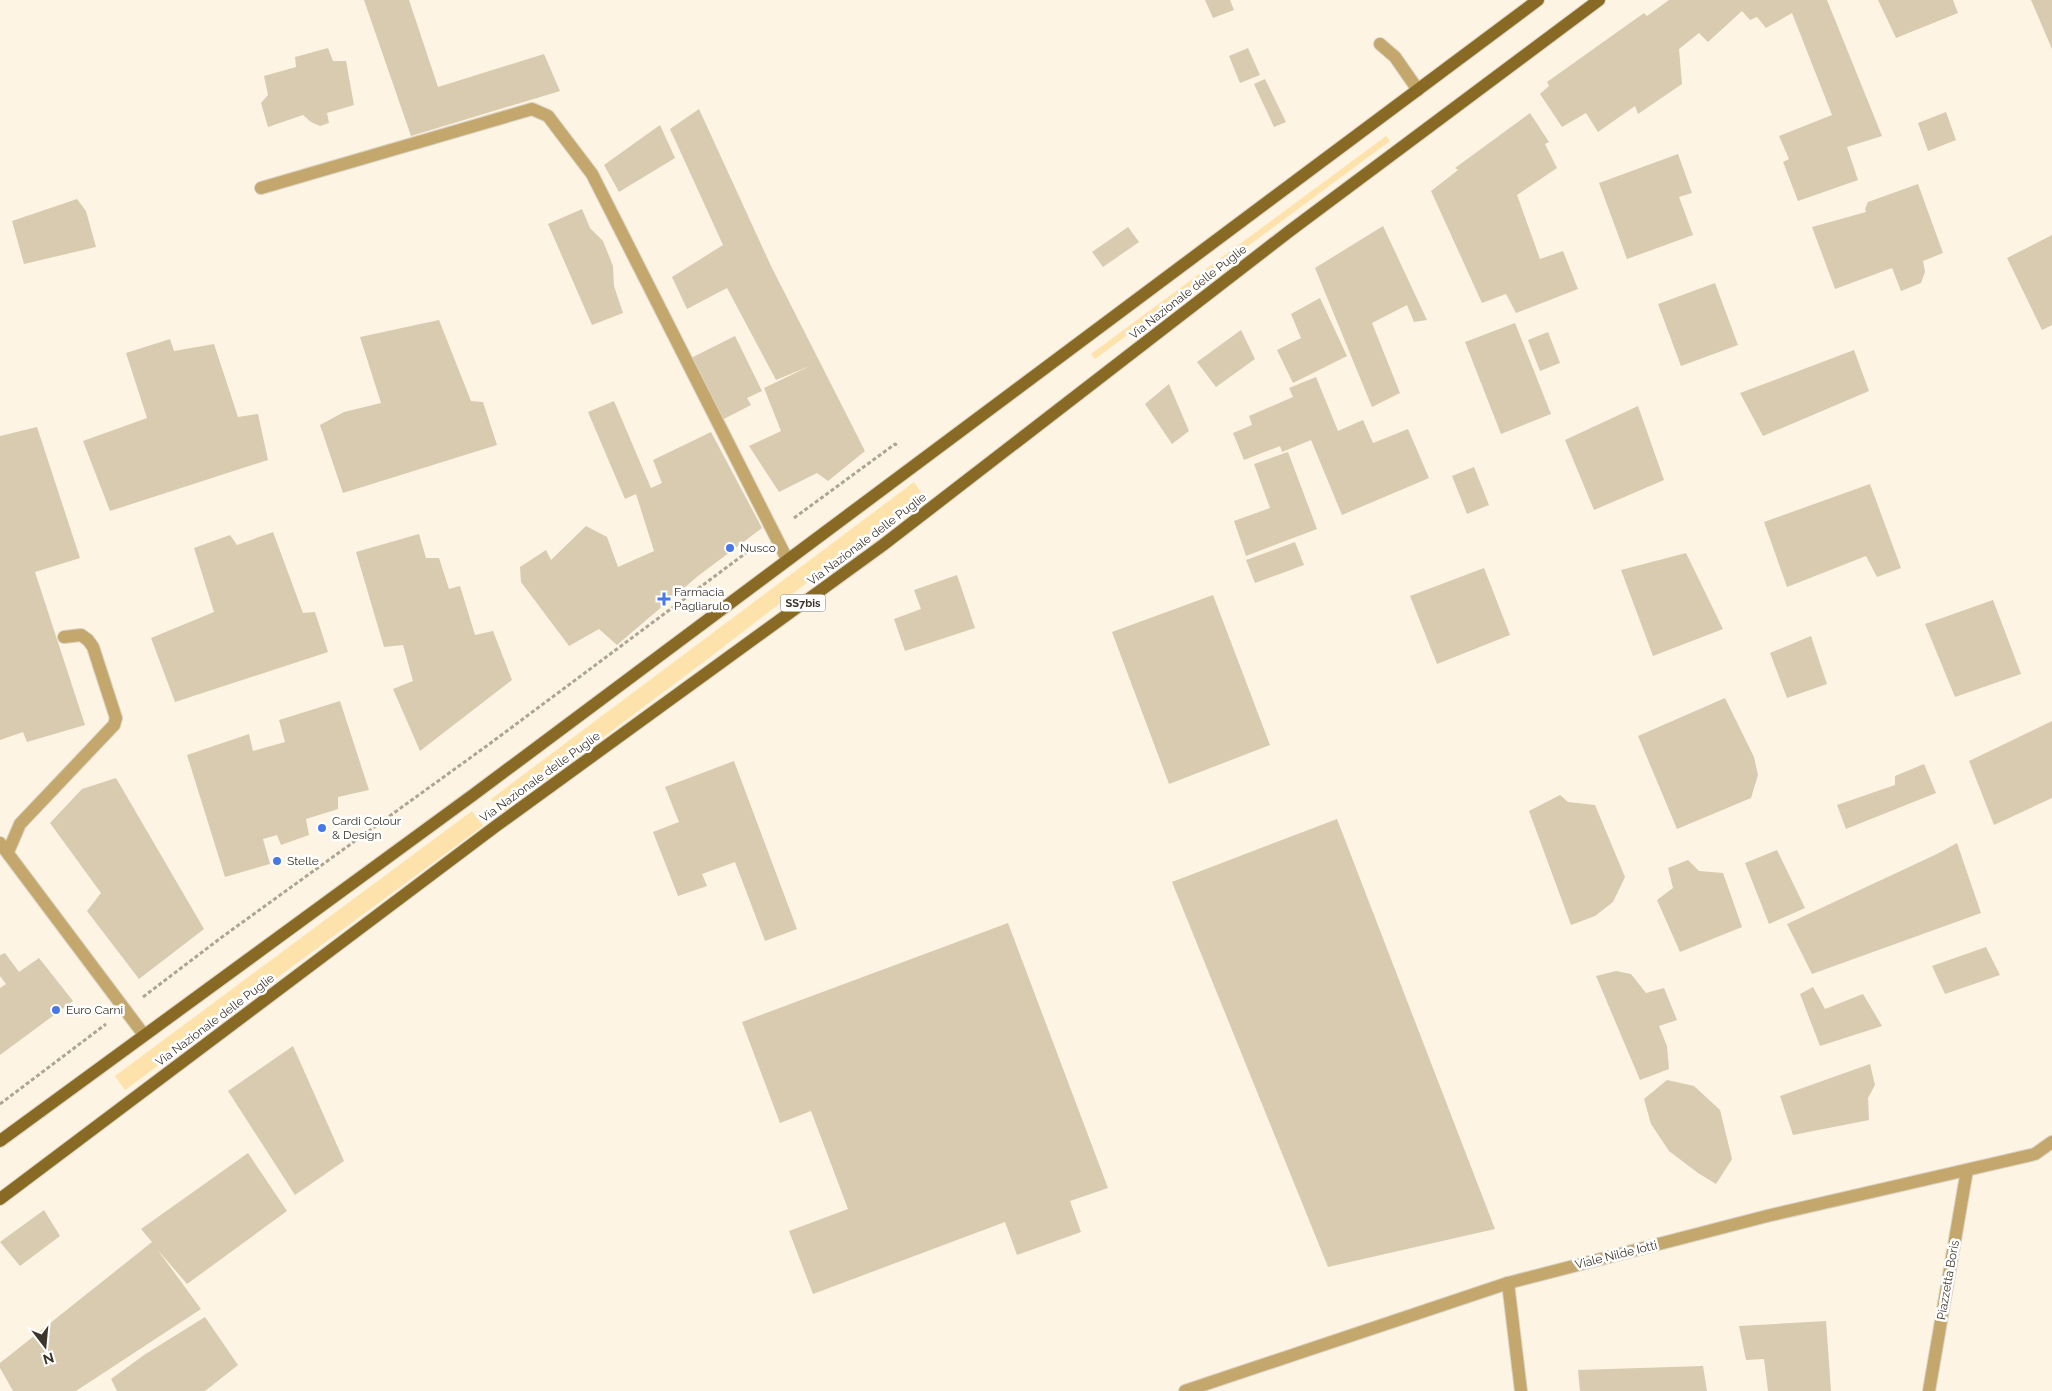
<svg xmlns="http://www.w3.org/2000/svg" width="2052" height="1391" font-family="Raleway,sans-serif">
	<rect width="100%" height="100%" fill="#fdf4e3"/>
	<!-- green -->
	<g fill="#fee2ab">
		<polygon points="1386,136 1390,141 1095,359 1091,354"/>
		<polygon points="914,482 922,494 705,661 502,813 491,799"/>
		<polygon points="472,811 483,826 125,1090 115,1076"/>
	</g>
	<!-- building -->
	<g fill="#d9cbaf">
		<polygon points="364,0 409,0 438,87 544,54 560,91 411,136"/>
		<polygon points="1205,0 1230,0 1234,10 1213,18"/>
		<polygon points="1669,0 1827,0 1882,136 1847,147 1858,180 1798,201 1783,162 1789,159 1779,136 1832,115 1792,13 1766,28 1757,17 1750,20 1742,11 1708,42 1699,33 1679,49 1682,84 1638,114 1635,106 1598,132 1586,113 1562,127 1540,94 1549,86 1547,82 1644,13 1647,16"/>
		<polygon points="1878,0 1953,0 1958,13 1896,38"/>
		<polygon points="2031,0 2052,0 2052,49"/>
		<polygon points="328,48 333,61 346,61 354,105 327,113 329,123 320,126 311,122 303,115 268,127 261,103 268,95 264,76 296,67 295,57"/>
		<polygon points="1248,48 1260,75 1240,83 1229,56"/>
		<polygon points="1265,79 1286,122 1274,127 1254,84"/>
		<polygon points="699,109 771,266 865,451 828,481 817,473 779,492 749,446 781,431 764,388 810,366 776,380 727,288 687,309 672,277 723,245 670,129"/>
		<polygon points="1946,112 1956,140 1928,151 1918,123"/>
		<polygon points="1530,113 1549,142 1545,144 1557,168 1517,195 1540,259 1563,251 1578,289 1516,313 1506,294 1482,303 1431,191 1458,170 1455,168"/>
		<polygon points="660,125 675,158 619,192 604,165"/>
		<polygon points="1678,154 1692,193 1679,197 1693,235 1627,259 1599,183"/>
		<polygon points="1918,184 1943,253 1923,261 1925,272 1921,283 1901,291 1892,268 1835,289 1812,227 1866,212 1865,209 1868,202"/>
		<polygon points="77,199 86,211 96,247 24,264 12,221"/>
		<polygon points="582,209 590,228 603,241 613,266 614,286 623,313 592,325 548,224"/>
		<polygon points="1383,226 1427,320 1414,322 1407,305 1372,323 1400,393 1372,407 1315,268"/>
		<polygon points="1128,227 1139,242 1103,267 1092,252"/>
		<polygon points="2052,235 2052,325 2042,330 2007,258"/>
		<polygon points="1715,283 1738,345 1681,366 1658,304"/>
		<polygon points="1320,298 1347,356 1293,383 1277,350 1301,338 1291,314"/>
		<polygon points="439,320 471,401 483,402 497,445 343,493 320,425 344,412 381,403 360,337"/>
		<polygon points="1515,323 1551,414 1501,434 1465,342"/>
		<polygon points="1241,330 1255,359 1216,387 1197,362"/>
		<polygon points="1548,332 1560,363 1540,371 1528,340"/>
		<polygon points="735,336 762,391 747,398 751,405 722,420 691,358"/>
		<polygon points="170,339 174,351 214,344 238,417 258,414 268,460 110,511 83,441 147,418 126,353"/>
		<polygon points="1854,350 1869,391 1763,436 1740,393"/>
		<polygon points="1316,377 1338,431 1363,420 1373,443 1408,429 1429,478 1342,515 1311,440 1282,452 1280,446 1244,460 1233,433 1252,425 1249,416 1293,397 1289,388"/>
		<polygon points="1169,384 1189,431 1172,444 1145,404"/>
		<polygon points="614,401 651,488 662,483 653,460 711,432 762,528 698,576 617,645 599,629 569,646 521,582 520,567 546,550 551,560 586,526 607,537 618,567 654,551 636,494 625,499 588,412"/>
		<polygon points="1638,406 1664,480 1594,510 1565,440"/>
		<polygon points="37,427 80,558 35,572 85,725 27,742 23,732 0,740 0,436"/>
		<polygon points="1288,452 1317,529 1246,556 1234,521 1270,508 1254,464"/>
		<polygon points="1474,467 1489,505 1467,514 1452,476"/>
		<polygon points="1870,484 1901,568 1877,577 1866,556 1787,587 1764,522"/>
		<polygon points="273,532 303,613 315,612 328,652 175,702 151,638 214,612 194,548 230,535 237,545"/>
		<polygon points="419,534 426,558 439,558 449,589 460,586 475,635 493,631 512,680 420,751 393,689 413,681 403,645 384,647 356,552"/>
		<polygon points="1295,542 1304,565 1255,583 1246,560"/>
		<polygon points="1686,553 1723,629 1653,656 1621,570"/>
		<polygon points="1484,568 1510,635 1437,664 1410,596"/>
		<polygon points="957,575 975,628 905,651 894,619 921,609 914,590"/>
		<polygon points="1213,595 1270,745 1169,784 1112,632"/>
		<polygon points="1993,600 2021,674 1955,697 1925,624"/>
		<polygon points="1811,636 1827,684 1787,698 1770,653"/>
		<polygon points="1725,698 1754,757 1758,775 1751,798 1677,829 1638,736"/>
		<polygon points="340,701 369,790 338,797 338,809 306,819 309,835 281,845 277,835 263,839 270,864 225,877 187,755 249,734 253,751 285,742 279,720"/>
		<polygon points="2052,721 2052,798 1994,825 1969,761"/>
		<polygon points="734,761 797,929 765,941 735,862 702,874 707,886 678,896 653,832 679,822 665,787"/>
		<polygon points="1924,764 1936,793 1846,829 1837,805 1895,785 1895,776"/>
		<polygon points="116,778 204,929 139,979 87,911 101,893 50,823 82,789"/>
		<polygon points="1560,795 1568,802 1595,805 1625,877 1613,902 1595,916 1571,925 1529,811"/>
		<polygon points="1337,819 1495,1229 1328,1267 1172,882"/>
		<polygon points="1957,843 1981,913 1812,974 1787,924 1939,853"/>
		<polygon points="1777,850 1805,908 1769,924 1745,863"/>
		<polygon points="1688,860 1699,871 1723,873 1742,927 1680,952 1657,900 1673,888 1668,868"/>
		<polygon points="1008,923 1108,1188 1070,1201 1081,1232 1017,1255 1005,1222 813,1294 789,1231 848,1209 811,1111 780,1123 742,1022"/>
		<polygon points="1986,947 2000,975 1945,994 1932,966"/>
		<polygon points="5,953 19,972 39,958 73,1001 0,1055 0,988 6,984 0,976 0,955"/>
		<polygon points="1616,971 1631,974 1646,993 1664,988 1677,1020 1659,1026 1667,1046 1669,1069 1640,1080 1596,976"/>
		<polygon points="1813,987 1825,1009 1863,994 1882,1026 1820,1046 1800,994"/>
		<polygon points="293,1046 344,1161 295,1195 228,1091"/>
		<polygon points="1870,1064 1875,1085 1868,1098 1869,1120 1793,1135 1780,1096"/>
		<polygon points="1667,1080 1694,1086 1720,1110 1732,1159 1716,1184 1698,1173 1669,1151 1651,1124 1644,1099"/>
		<polygon points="248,1153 287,1211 187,1284 157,1249 201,1309 76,1391 13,1391 0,1368 0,1363 152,1242 141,1229"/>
		<polygon points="44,1210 60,1236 20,1266 0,1242"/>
		<polygon points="205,1317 238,1365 205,1391 117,1391 111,1379 144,1355"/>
		<polygon points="1826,1321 1831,1391 1768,1391 1764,1359 1746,1360 1739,1326"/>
		<polygon points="1703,1366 1707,1391 1580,1391 1578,1370"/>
	</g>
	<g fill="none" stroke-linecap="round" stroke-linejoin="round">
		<!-- minor casing -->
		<g stroke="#dad2c2" stroke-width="14">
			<g id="minor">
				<polyline points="1380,44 1395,57 1418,90"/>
				<polyline points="261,188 532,109 548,116 592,174 787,559"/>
				<polyline points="0,843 144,1035"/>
				<polyline points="8,852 20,824 114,725 116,718 93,647 88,640 81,635 64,637"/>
				<polyline points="1508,1283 1521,1391"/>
				<polyline points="1185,1391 1508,1283 1767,1216 2035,1154 2052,1142"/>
				<polyline points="1929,1391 1967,1170"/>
			</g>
		</g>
		<!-- major casing -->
		<g stroke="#dad2c2" stroke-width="14">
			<g id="major">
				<polyline points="0,1141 473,795 1538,0"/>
				<polyline points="0,1199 496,826 883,545 1291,230 1599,0"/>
			</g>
		</g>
		<!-- path -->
		<g stroke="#aca495" stroke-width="3" stroke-dasharray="4 2.5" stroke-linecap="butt">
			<polyline points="794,518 895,444 899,447"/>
			<polyline points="143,997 222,937 488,745 754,547"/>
			<polyline points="0,1104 106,1024"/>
		</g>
		<!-- minor -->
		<use href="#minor" stroke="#c4a76d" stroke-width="12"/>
		<!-- major -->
		<use href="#major" stroke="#896a24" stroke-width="12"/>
	</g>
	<!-- markers -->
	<g fill="#4778ea" stroke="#fff" stroke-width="2">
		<circle cx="730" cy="548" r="5"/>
		<path d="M661.5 591.5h5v5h5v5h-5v5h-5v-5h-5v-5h5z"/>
		<circle cx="322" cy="828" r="5"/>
		<circle cx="277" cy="861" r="5"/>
		<circle cx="56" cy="1010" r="5"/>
	</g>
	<g text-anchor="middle" stroke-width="5" stroke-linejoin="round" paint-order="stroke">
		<!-- shield labels -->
		<rect fill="#fff" stroke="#76726a" stroke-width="1" x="780.5" y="594.5" width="45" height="17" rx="4"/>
		<g font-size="11" font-weight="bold" fill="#3b352a">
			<text x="803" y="607">SS7bis</text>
		</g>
		<!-- street labels -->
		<g font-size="12" fill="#3b352a" stroke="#fff">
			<text transform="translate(1188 292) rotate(-38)" y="4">Via Nazionale delle Puglie</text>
			<text transform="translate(867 539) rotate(-37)" y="4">Via Nazionale delle Puglie</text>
			<text transform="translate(540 777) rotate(-36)" y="4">Via Nazionale delle Puglie</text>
			<text transform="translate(215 1020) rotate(-37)" y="4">Via Nazionale delle Puglie</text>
			<text transform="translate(1616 1255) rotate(-14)" y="4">Viale Nilde Iotti</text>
			<text transform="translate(1948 1280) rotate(-80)" y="4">Piazzetta Boris</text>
		</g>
		<!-- poi labels -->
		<g font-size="12" fill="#3b352a" stroke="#fff" text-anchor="start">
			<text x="740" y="552">Nusco</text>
			<text x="674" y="596">Farmacia<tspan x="674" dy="14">Pagliarulo</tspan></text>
			<text x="332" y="825">Cardi Colour<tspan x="332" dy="14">&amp; Design</tspan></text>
			<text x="287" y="865">Stelle</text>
			<text x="66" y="1014">Euro Carni</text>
		</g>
	</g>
	<!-- north arrow -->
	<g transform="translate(45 1346) rotate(164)" stroke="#ffffff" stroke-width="4" paint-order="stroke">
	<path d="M0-4L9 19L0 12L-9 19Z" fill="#3b352a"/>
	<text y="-8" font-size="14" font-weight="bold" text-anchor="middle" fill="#3b352a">N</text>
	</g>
</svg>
